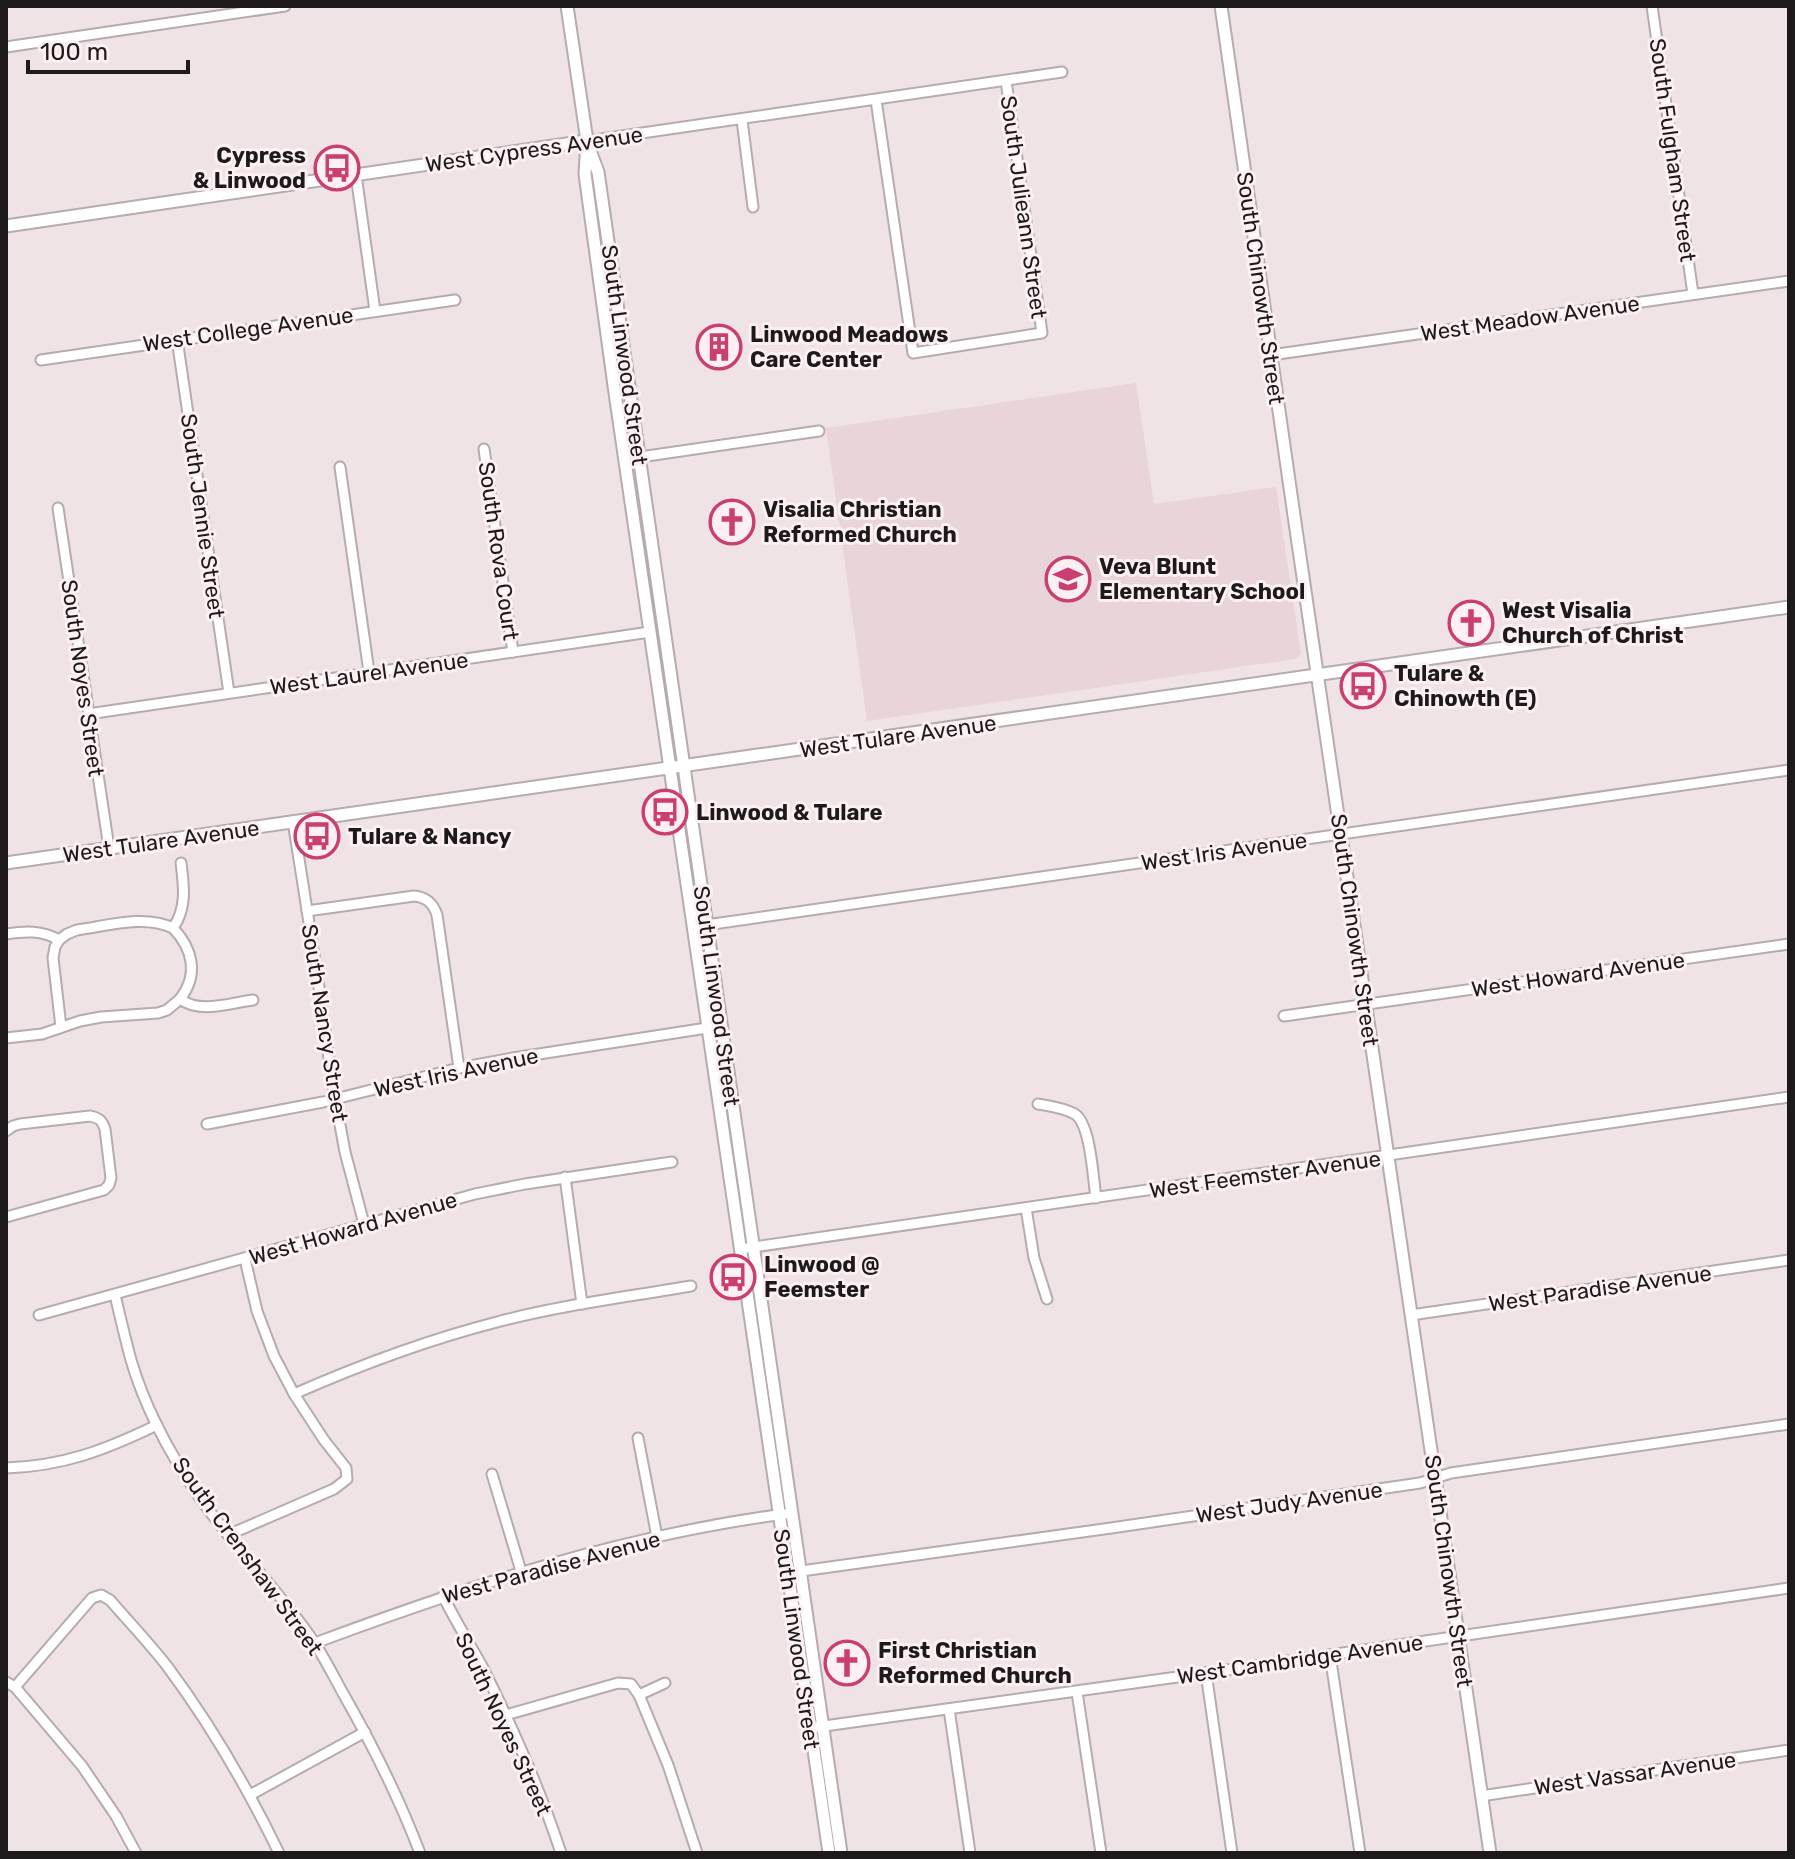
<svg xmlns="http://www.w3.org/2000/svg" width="1795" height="1859" font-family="Rubik,sans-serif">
	<rect width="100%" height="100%" fill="#efe3e5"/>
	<!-- built -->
	<polygon fill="#e9d4d9" points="1136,383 1154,504 1276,487 1301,654 1295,659 867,721 826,428"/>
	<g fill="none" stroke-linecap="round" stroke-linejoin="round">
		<!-- minor casing -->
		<g stroke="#b6abad" stroke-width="13">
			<g id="minor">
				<polyline points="1652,6 1693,294"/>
				<polyline points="6,47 285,6"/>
				<polyline points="876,100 913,353 1042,333 1006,81"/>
				<polyline points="742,120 753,207"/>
				<polyline points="587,141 1062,72"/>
				<polyline points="356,175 375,311"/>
				<polyline points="177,339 229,693"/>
				<polyline points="1271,355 1789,281"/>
				<polyline points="41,360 455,300"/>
				<polyline points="484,449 513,652"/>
				<polyline points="640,457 819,431"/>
				<polyline points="340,467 369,672"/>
				<polyline points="58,508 109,848"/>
				<polyline points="88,714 650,632"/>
				<polyline points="293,821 318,980 333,1087 345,1152 364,1224"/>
				<path d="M307 911 414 896C426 897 433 903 437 915L459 1068"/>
				<polyline points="706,925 1789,770"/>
				<path d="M6 934C25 931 42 930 59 940L67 934 77 930C107 926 144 914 173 928"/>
				<polyline points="59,940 55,947 53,958 61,1027"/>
				<path d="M180 999C199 975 193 949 173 928 187 908 184 887 181 863"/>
				<polyline points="1284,1016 1789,944"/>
				<path d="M6 1038 42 1034 80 1021 101 1017 158 1013 167 1010 180 999C200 1014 229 1003 253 1000"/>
				<path d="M1038 1104C1050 1106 1064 1108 1075 1114 1091 1125 1093 1179 1096 1198"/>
				<polyline points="207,1124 323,1102 459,1068 513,1058 707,1028"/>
				<path d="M6 1131 13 1126 20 1124 90 1116C99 1118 102 1120 105 1129L111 1178 109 1185 104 1190 6 1217"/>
				<polyline points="565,1177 582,1304"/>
				<polyline points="1026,1208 1034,1258 1047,1299"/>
				<polyline points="740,1249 1789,1097"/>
				<path d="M115 1295C120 1316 125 1338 131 1360 145 1408 170 1454 198 1495 233 1547 279 1590 314 1642 325 1659 334 1677 344 1695 373 1746 399 1798 420 1853"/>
				<polyline points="39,1315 475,1194 525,1184 672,1162"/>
				<polyline points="1411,1315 1789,1260"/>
				<path d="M294 1394C360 1365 427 1340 497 1322 561 1305 627 1297 691 1286"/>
				<polyline points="638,1438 657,1537"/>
				<path d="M6 1468C64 1466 105 1450 157 1425"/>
				<polyline points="492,1474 521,1571"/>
				<polyline points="228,1535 334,1489 347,1479 346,1468 324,1440 294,1394 274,1356 257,1311 245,1259"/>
				<polyline points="794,1572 1111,1528 1420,1483 1451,1473 1789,1424"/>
				<path d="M443 1596C455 1620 469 1643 482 1666 512 1726 540 1789 561 1853"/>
				<path d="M315 1643C468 1586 623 1535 785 1514"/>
				<polyline points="1330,1655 1360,1853"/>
				<polyline points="1206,1673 1232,1853"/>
				<polyline points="6,1682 15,1687 82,1766 116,1816 136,1853"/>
				<path d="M15 1687 92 1598 101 1595 110 1600C129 1622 149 1643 167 1666 211 1725 247 1787 279 1853"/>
				<polyline points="1077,1692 1101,1853"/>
				<polyline points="639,1695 668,1765 697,1853"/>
				<polyline points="949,1709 970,1853"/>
				<polyline points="506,1715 618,1683 631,1684 639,1695 665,1683"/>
				<polyline points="817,1727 1206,1673 1789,1588"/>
				<polyline points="250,1795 365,1732"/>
				<polyline points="1481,1796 1789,1750"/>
			</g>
		</g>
		<!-- tertiary casing -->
		<g stroke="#b6abad" stroke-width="15">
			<g id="tertiary">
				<polyline points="567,6 587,141 585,174 615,393 829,1853"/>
				<path d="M1221 6C1308 622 1400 1237 1490 1853"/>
				<polyline points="588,145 598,172 841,1853"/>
				<polyline points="6,226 587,141"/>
				<polyline points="6,863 1789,607"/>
			</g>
		</g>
		<!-- minor -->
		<use href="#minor" stroke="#fff" stroke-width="9"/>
		<!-- tertiary -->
		<use href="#tertiary" stroke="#fff" stroke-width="11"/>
	</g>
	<!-- icons -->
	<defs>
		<g id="bus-ring" transform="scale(2.3)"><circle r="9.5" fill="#fcf0f3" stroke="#ca3e70" stroke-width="1.5"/><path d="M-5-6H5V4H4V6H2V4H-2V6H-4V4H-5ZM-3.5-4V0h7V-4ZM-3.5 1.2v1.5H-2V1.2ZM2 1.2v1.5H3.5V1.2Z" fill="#ca3e70"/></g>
		<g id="building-ring" transform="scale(2.3)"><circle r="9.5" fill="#fcf0f3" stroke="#ca3e70" stroke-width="1.5"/><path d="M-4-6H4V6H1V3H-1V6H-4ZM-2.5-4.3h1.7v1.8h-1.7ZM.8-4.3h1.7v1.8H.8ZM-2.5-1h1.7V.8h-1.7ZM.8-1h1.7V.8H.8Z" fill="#ca3e70"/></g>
		<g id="church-ring" transform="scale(2.3)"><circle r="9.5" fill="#fcf0f3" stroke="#ca3e70" stroke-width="1.5"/><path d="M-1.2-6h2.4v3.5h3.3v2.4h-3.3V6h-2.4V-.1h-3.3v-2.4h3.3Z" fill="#ca3e70"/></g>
		<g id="school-ring" transform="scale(2.3)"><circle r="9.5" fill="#fcf0f3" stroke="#ca3e70" stroke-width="1.5"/><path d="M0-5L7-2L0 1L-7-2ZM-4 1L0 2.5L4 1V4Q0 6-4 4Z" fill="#ca3e70"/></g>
	</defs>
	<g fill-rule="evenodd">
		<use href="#bus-ring" x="337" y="168"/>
		<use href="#building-ring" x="719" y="347"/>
		<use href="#church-ring" x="732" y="522"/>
		<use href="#school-ring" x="1068" y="579"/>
		<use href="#church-ring" x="1471" y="623"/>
		<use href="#bus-ring" x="1363" y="686"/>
		<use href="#bus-ring" x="665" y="812"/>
		<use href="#bus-ring" x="317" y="836"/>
		<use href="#bus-ring" x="733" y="1277"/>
		<use href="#church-ring" x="847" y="1663"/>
	</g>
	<g text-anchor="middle" stroke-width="6" stroke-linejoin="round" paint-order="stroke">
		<!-- street labels -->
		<g font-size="22" fill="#1e1a1b" stroke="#fcf0f3">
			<text transform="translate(534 149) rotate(-8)" y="8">West Cypress Avenue</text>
			<text transform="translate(1673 150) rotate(82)" y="8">South Fulgham Street</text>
			<text transform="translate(1024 207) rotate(82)" y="8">South Julieann Street</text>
			<text transform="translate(1261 288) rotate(82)" y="8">South Chinowth Street</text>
			<text transform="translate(1530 318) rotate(-8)" y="8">West Meadow Avenue</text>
			<text transform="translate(248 329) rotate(-8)" y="8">West College Avenue</text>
			<text transform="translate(625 355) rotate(82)" y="8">South Linwood Street</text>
			<text transform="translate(203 516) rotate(82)" y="8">South Jennie Street</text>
			<text transform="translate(499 551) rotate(82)" y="8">South Rova Court</text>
			<text transform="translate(369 673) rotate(-8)" y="8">West Laurel Avenue</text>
			<text transform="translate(83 678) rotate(82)" y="8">South Noyes Street</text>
			<text transform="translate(898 736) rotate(-8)" y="8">West Tulare Avenue</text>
			<text transform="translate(161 841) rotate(-8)" y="8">West Tulare Avenue</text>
			<text transform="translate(1224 851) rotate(-8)" y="8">West Iris Avenue</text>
			<text transform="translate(1355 930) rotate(82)" y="8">South Chinowth Street</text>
			<text transform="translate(1578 974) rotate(-8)" y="8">West Howard Avenue</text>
			<text transform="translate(717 996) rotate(82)" y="8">South Linwood Street</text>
			<text transform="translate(325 1023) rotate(81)" y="8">South Nancy Street</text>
			<text transform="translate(456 1072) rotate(-12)" y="8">West Iris Avenue</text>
			<text transform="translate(1265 1174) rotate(-8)" y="8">West Feemster Avenue</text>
			<text transform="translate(353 1228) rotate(-16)" y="8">West Howard Avenue</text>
			<text transform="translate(1600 1288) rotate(-8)" y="8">West Paradise Avenue</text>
			<text transform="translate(1289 1502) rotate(-8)" y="8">West Judy Avenue</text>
			<text transform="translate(248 1556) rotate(54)" y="8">South Crenshaw Street</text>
			<text transform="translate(551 1567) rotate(-15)" y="8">West Paradise Avenue</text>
			<text transform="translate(1449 1571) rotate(82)" y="8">South Chinowth Street</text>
			<text transform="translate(797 1639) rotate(82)" y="8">South Linwood Street</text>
			<text transform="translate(1300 1659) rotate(-8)" y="8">West Cambridge Avenue</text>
			<text transform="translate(504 1724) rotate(65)" y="8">South Noyes Street</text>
			<text transform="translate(1635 1773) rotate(-8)" y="8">West Vassar Avenue</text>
		</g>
		<!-- poi labels -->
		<g font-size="22" font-weight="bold" fill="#1e1a1b" stroke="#fcf0f3" text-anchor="start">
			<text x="306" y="163" text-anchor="end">Cypress<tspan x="306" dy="25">&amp; Linwood</tspan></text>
			<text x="750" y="342">Linwood Meadows<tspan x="750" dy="25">Care Center</tspan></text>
			<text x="763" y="517">Visalia Christian<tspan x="763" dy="25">Reformed Church</tspan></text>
			<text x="1099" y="574">Veva Blunt<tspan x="1099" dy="25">Elementary School</tspan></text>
			<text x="1502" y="618">West Visalia<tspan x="1502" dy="25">Church of Christ</tspan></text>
			<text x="1394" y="681">Tulare &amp;<tspan x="1394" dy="25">Chinowth (E)</tspan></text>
			<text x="696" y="820">Linwood &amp; Tulare</text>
			<text x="348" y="844">Tulare &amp; Nancy</text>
			<text x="764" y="1272">Linwood @<tspan x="764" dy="25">Feemster</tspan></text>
			<text x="878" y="1658">First Christian<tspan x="878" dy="25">Reformed Church</tspan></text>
		</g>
	</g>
	<!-- border -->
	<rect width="1795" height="1859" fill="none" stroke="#1e1a1b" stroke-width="16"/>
	<!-- scale -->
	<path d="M28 60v12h160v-12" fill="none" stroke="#1e1a1b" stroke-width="4"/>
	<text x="40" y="60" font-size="24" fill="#1e1a1b" stroke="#fcf0f3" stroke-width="6" paint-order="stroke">100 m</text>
</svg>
